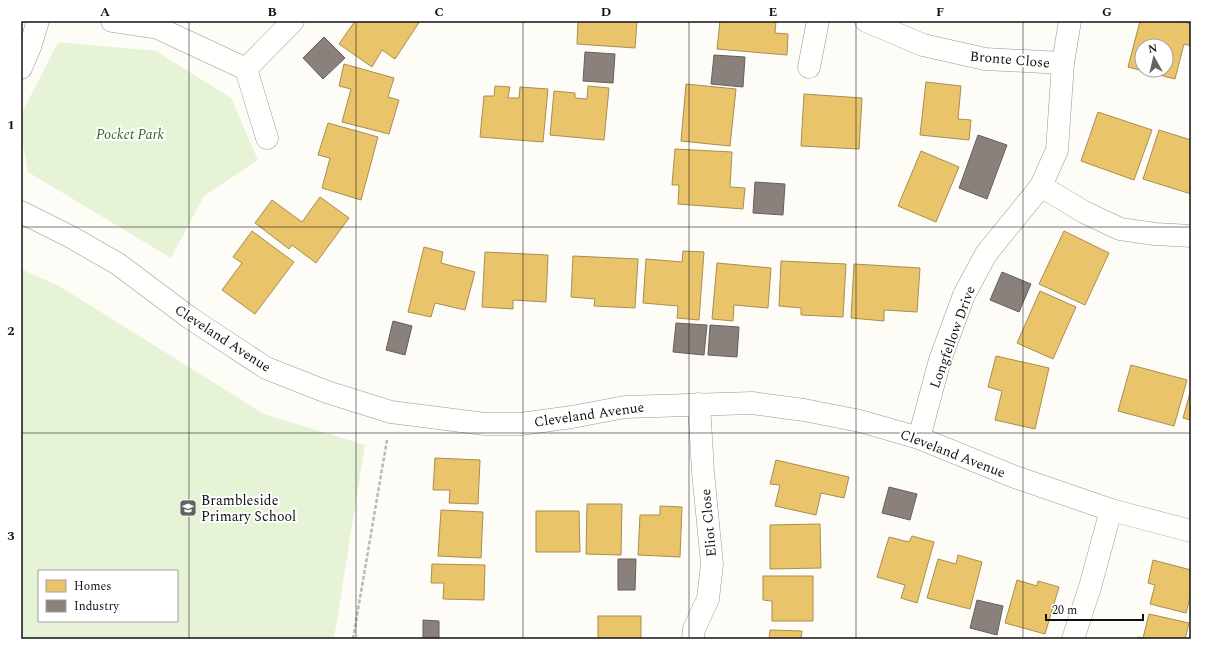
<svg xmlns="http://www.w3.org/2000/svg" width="1212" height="660" font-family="Spectral,serif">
	<rect width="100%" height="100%" fill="#fdfcf7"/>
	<!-- green -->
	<g fill="#e7f3d7" fill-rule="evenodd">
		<polygon points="58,42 156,51 231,98 258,160 204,196 171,258 28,172 23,145 23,111"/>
		<path d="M21 269 59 286 264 414 365 445 334 639H21ZM39 571H177V621H39Z"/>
	</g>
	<!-- homes -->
	<g fill="#e9c46a" stroke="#a88e4f" fill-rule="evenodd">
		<polygon points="355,21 420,21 395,59 382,50 372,67 339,44"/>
		<polygon points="578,21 637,21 635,48 577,44"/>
		<polygon points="720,21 776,21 775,33 788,34 787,55 717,49"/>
		<path d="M1140 21H1181L1191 24V46L1184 44 1175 79 1128 67ZM1142 46H1166V70H1142Z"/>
		<polygon points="344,64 394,78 388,97 399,100 389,134 342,122 351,89 339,86"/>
		<polygon points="926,82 961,86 958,119 971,120 969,140 920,135"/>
		<polygon points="686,84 736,89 730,146 681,141"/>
		<polygon points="495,86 510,87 508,98 519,98 520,87 548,89 543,142 480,137 484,96 494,96"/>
		<polygon points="588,86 609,88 604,140 550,135 554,91 575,93 575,98 587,99"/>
		<polygon points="804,94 862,98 859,149 801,146"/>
		<polygon points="1098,112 1152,130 1134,180 1081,161"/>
		<polygon points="328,123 378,137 361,200 322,188 330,158 318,155"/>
		<polygon points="1159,130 1191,140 1191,194 1143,179"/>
		<polygon points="675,149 732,152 730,187 745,188 743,209 678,204 679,185 672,185"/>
		<polygon points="921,151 959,167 936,222 898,206"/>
		<polygon points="320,197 349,218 316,263 292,245 289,249 255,223 272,200 302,222"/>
		<polygon points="252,231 294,262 255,314 222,290 242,263 233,257"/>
		<polygon points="1064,231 1109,253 1085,305 1039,284"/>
		<polygon points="424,247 443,252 441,263 475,272 465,310 435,303 431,317 408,312"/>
		<polygon points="683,251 704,252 699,320 677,318 678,306 643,303 646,259 682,262"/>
		<polygon points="485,252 548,255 546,302 513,300 513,309 482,307"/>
		<polygon points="573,256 638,259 635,308 594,306 595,299 571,297"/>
		<polygon points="781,261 846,264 843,317 801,315 801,308 779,306"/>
		<polygon points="717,263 771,268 768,308 734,305 733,321 712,319"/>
		<polygon points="854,264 920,268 917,312 884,310 884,321 851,318"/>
		<polygon points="1040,291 1076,307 1053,359 1017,343"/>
		<polygon points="996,356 1049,368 1035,429 995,420 1002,391 988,387"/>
		<polygon points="1131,365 1187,380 1174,426 1118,411"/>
		<polygon points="1191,389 1191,420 1183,418"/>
		<polygon points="435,458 480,460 478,504 449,503 450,490 433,490"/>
		<polygon points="776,460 849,477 844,498 821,493 816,515 775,506 780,485 770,484"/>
		<polygon points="587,504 622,504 621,555 586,554"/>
		<polygon points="660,506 682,507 680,557 638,555 640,515 660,515"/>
		<polygon points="441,510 483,512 481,558 438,556"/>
		<polygon points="536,511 579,511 580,552 536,552"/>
		<polygon points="820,524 821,568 770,569 770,525"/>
		<polygon points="912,536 934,542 917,603 901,598 905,585 877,577 889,537 909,542"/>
		<polygon points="958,555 982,562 970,609 927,598 938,559 956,564"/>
		<polygon points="1153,560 1191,570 1191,594 1186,613 1150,604 1155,585 1148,583"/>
		<polygon points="432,564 485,565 484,600 443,599 444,583 431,583"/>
		<polygon points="763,576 813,576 813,621 772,621 772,601 763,600"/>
		<polygon points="1017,580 1037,586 1038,581 1059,587 1045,634 1005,623"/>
		<polygon points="1149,614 1189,623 1185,639 1137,639 1138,637 1143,638"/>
		<rect x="598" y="616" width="43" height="23"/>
		<polygon points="770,630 802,631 801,639 769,639"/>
	</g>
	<!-- industry -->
	<g fill="#8a817c" stroke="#665f5c">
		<polygon points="324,37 345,58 323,79 303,58"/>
		<polygon points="585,52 615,54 613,83 583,81"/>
		<polygon points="714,55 745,57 743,87 711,84"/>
		<polygon points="978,135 1007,145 987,199 959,188"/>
		<polygon points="755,182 785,184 783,215 753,213"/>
		<polygon points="1002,272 1031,284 1019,312 990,300"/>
		<polygon points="393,321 412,326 405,355 386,350"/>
		<polygon points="676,323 707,325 704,355 673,352"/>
		<polygon points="710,325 739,327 737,357 708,355"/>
		<polygon points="889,487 917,494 910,520 882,513"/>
		<polygon points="618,559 636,559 635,590 618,590"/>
		<polygon points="977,600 1003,606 997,635 970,628"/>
		<polygon points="423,620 439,621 439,639 423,639"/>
	</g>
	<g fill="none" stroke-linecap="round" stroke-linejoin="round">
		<!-- minor casing -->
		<g stroke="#979795" stroke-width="23">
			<g id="minor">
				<polyline points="112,21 158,28 246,69 293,21"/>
				<polyline points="866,21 923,45 985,59 1063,63"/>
				<polyline points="809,67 818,21"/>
				<polyline points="21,68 30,47 38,21"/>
				<polyline points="246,69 267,138"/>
				<polyline points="1041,186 1084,212 1120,229 1155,234 1191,236"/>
				<polyline points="21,212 71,237 118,264 190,318 266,368 327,392 391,412 485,424 521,424 572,417 625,407 752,403 804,410 860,421 919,438 1015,477 1111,510 1191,531"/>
				<polyline points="919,438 940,360 964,295 986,254 1041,186 1057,150 1063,63 1070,21"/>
				<polyline points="693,639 694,629 708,599 712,564 703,472 699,404"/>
				<polyline points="1073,639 1090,587 1111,510"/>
			</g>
		</g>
		<!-- path -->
		<polyline stroke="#b9b9b8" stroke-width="2.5" stroke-dasharray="4 2" stroke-linecap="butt" points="353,639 387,440"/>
		<!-- minor -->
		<use href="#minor" stroke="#fffffe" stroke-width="22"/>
	</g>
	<!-- grid -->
	<path fill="none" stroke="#111" stroke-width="1" stroke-opacity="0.55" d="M189 21V639M356 21V639M523 21V639M689 21V639M856 21V639M1023 21V639M21 227H1191M21 433H1191"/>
	<!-- icons -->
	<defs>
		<g id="school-square" transform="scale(0.9)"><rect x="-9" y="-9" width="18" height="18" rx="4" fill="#646362" stroke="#fff"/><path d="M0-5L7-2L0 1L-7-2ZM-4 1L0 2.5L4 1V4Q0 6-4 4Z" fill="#fff"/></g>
	</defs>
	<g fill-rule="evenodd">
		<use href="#school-square" x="188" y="508"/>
	</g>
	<g text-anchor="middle" stroke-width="4" stroke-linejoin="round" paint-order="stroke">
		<!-- street labels -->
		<g font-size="14" fill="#111" stroke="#fff">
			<text transform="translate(1010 59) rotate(5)" y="5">Bronte Close</text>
			<text transform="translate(952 337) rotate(-70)" y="5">Longfellow Drive</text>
			<text transform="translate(223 338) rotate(33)" y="5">Cleveland Avenue</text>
			<text transform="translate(589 414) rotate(-8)" y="5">Cleveland Avenue</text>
			<text transform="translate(953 453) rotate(21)" y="5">Cleveland Avenue</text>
			<text transform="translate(708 523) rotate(-95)" y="5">Eliot Close</text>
		</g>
		<!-- park labels -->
		<g font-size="14" font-style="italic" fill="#2f6b1f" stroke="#fff">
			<text x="130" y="139">Pocket Park</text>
		</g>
		<!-- poi labels -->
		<g font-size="14" fill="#111" stroke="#fff" text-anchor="start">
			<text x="201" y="505">Brambleside<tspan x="201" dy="16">Primary School</tspan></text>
		</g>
	</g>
	<!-- border -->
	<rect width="1212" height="660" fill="none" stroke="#ffffff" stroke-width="44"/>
	<!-- legend -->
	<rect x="38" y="570" width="140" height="52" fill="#ffffff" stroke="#a0a0a0"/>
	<rect x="46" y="580" width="20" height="12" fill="#e9c46a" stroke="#a0a0a0"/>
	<text x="74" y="590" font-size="12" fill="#111111">Homes</text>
	<rect x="46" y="600" width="20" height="12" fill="#8a817c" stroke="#a0a0a0"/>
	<text x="74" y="610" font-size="12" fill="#111111">Industry</text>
	<!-- north arrow -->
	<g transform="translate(1154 58) rotate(352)"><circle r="19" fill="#ffffff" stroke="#a0a0a0"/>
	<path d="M0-3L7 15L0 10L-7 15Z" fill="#646362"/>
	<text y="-6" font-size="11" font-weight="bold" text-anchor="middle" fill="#111111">N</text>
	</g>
	<!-- scale -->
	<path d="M1046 614v6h97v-6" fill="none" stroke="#111111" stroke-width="2"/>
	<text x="1052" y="614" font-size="12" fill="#111111" stroke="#ffffff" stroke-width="3" paint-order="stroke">20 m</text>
	<rect x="22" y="22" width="1168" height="616" fill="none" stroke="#111" stroke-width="1.5"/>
	<g font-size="13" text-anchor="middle" font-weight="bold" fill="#111">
		<text x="105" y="16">A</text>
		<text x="272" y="16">B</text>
		<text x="439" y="16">C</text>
		<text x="606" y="16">D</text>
		<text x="773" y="16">E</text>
		<text x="940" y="16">F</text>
		<text x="1107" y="16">G</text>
		<text x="11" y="129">1</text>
		<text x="11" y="335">2</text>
		<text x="11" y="540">3</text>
	</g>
</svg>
